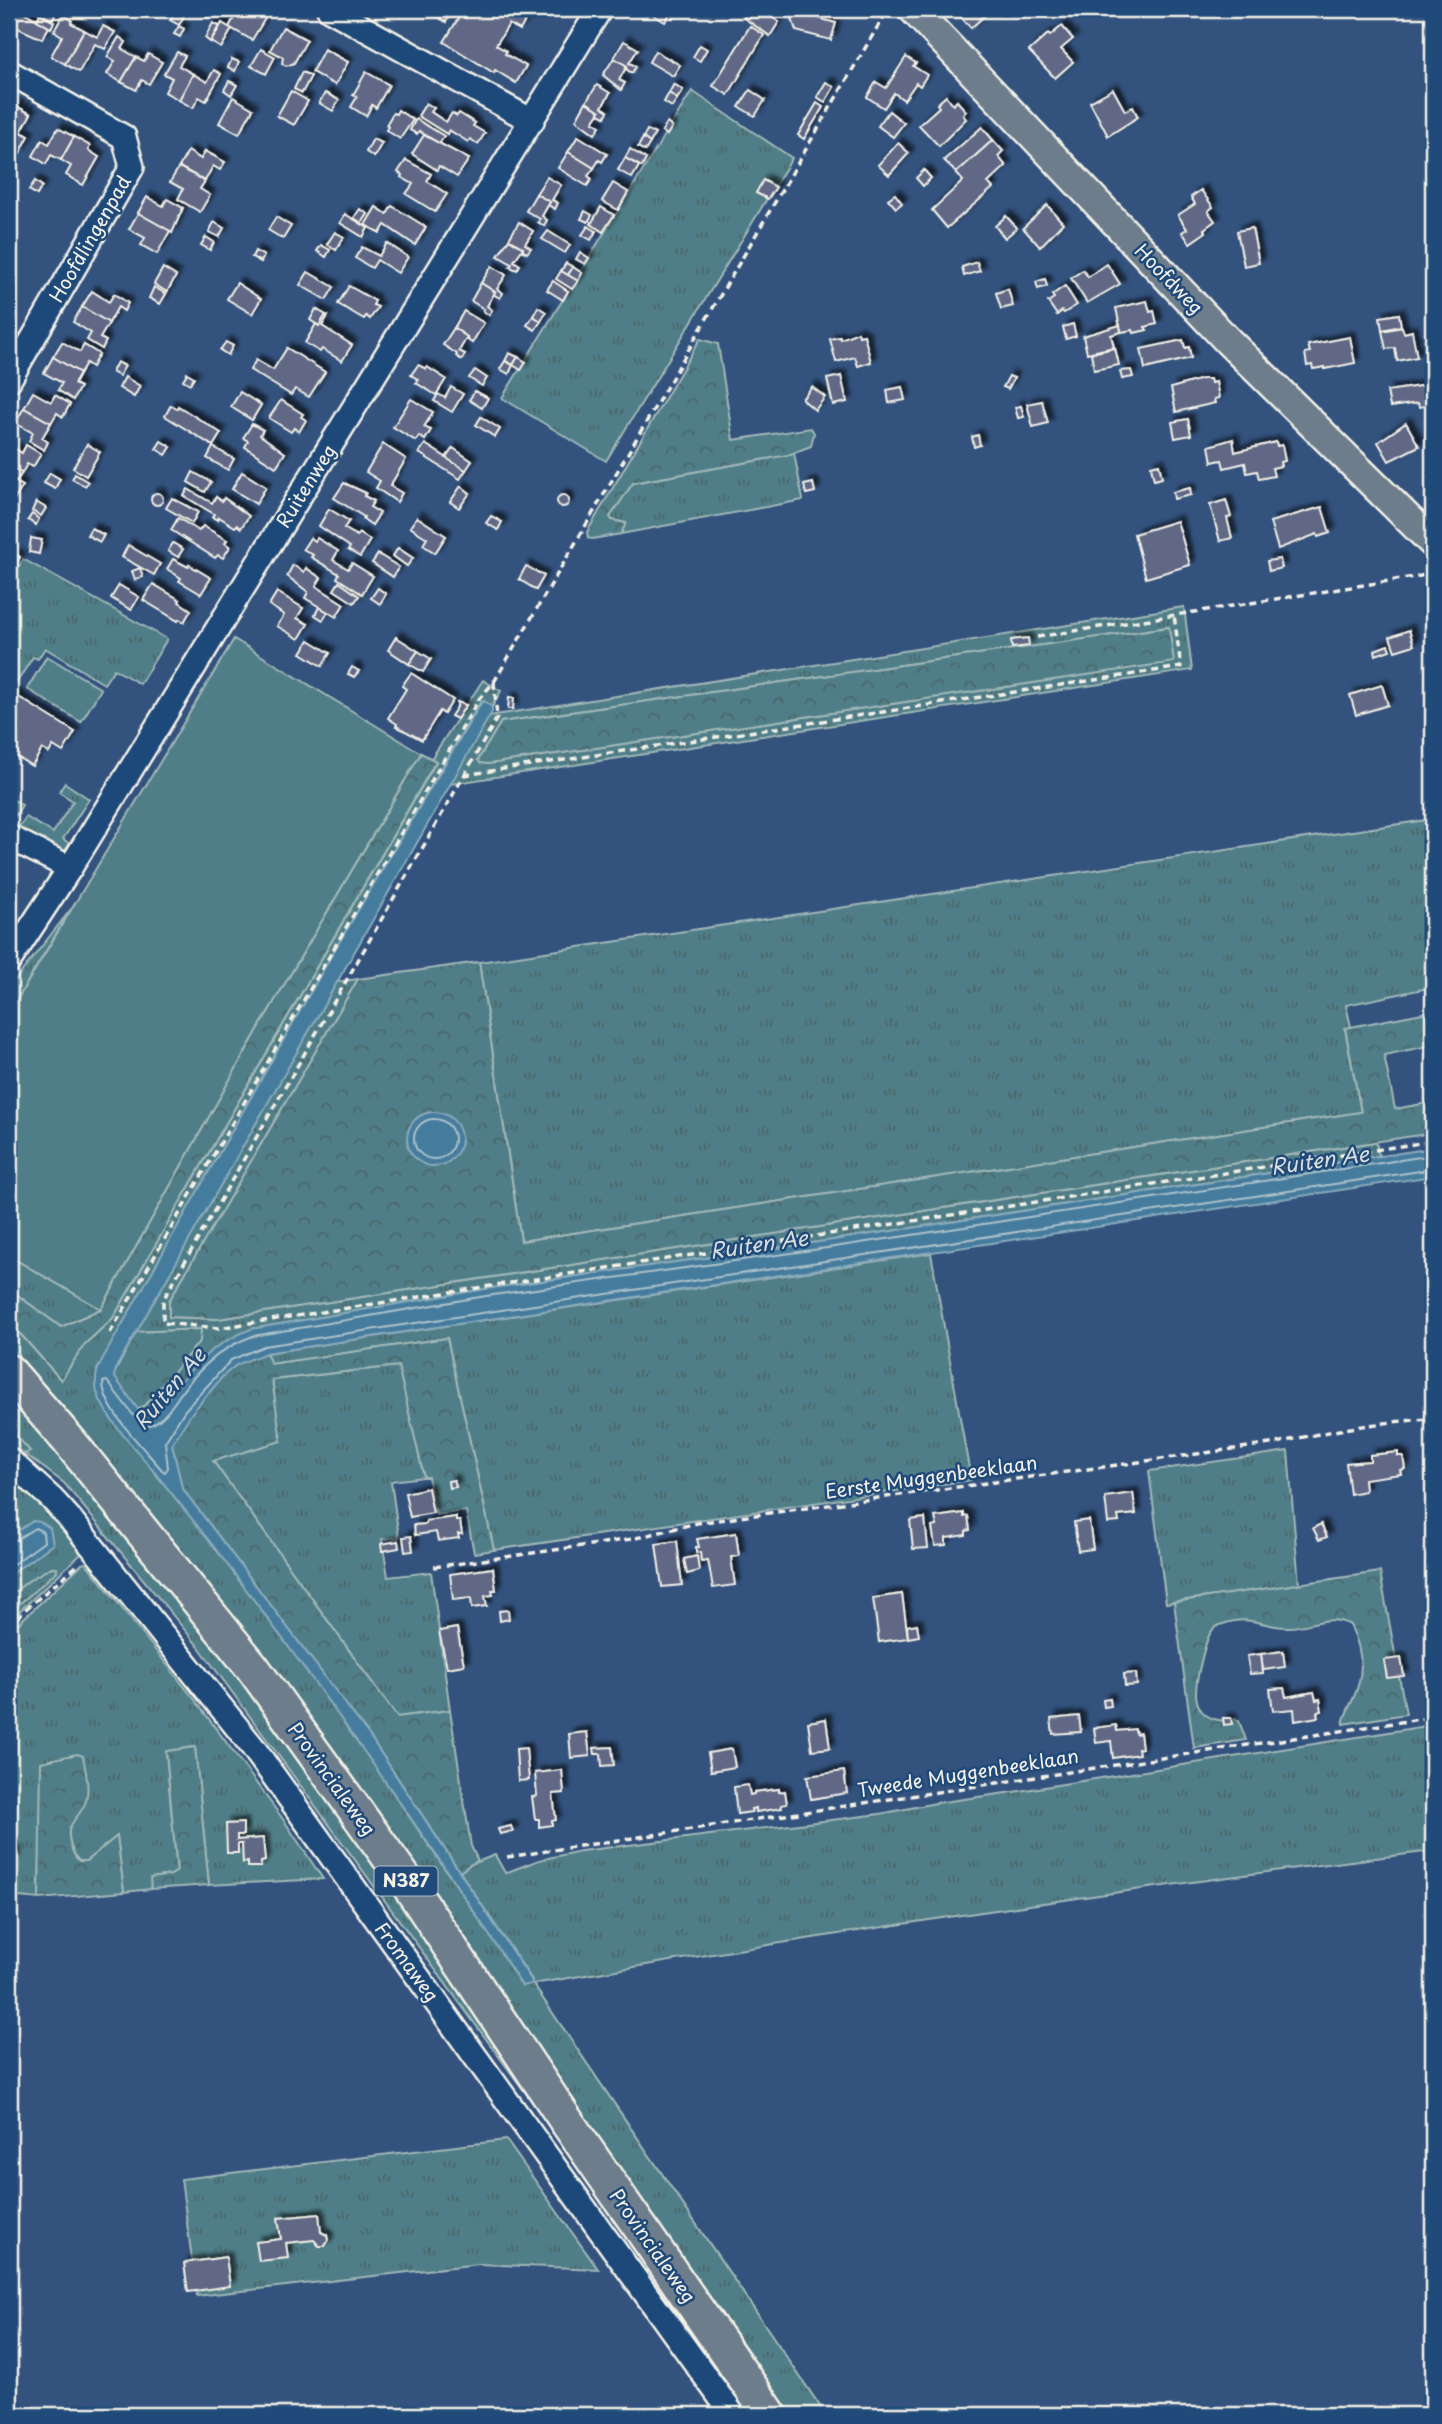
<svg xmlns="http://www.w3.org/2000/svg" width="1442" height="2424" font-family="'Playpen Sans',sans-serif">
	<defs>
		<pattern id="grass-tufts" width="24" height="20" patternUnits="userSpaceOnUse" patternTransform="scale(1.75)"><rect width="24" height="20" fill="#4f7e88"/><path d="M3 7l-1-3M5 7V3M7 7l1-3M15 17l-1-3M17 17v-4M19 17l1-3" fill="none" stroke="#4c666a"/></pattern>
		<pattern id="forest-crowns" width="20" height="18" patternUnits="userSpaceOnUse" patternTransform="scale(1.75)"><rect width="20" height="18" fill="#4f7e88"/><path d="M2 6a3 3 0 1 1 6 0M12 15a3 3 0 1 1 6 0" fill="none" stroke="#4c666a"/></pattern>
		<filter id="shadow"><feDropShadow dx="5" dy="-5" stdDeviation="2" flood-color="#0009"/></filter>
	</defs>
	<rect width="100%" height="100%" fill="#33537e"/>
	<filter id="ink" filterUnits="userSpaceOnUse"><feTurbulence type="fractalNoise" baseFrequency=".0143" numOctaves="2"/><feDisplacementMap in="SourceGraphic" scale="14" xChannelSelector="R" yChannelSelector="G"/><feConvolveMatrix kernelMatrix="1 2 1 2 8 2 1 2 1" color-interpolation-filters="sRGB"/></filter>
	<g filter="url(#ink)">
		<!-- grass -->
		<g fill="url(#grass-tufts)" stroke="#a2b8b8" stroke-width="2" fill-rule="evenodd">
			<polygon points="692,91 792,158 606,461 502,398"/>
			<polygon points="794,453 803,500 621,534 625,523 612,520 610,517 633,483"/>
			<polygon points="23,559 167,639 140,684 114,669 104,684 45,648 38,659 33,657 17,682 9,677 9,583"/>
			<path d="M1184 607 1192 670 450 784 489 716ZM1169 627 1173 662 488 764 478 760 501 722Z"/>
			<path d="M483 680 501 691 492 707 484 701 480 703 331 956 97 1370 116 1425 198 1525 340 1715 492 1938 522 1986 532 1980 460 1872 469 1865 495 1855 505 1873 539 1860 581 1851 880 1814 936 1803 1013 1792 1433 1725V1851C1132 1887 832 1933 533 1984L826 2415H782C763 2367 737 2331 699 2296L114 1478 37 1378 9 1346V1321L61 1380 85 1344 113 1318 436 762 431 759Z"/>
			<polygon points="65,783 89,799 63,839 74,847 69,852 61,853 17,830 26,817 53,833 73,801 59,792"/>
			<polygon points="1433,819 1433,987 1346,1005 1351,1027 1345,1029 1361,1112 521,1241 479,962"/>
			<polygon points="71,909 9,1013 9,988"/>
			<polygon points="358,979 169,1301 169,1317 218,1319 1376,1142 1379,1156 833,1240 485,1289 251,1329 182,1380 154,1416 149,1419 142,1415 137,1410 146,1403 199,1341 200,1329 136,1332 336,982"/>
			<polygon points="931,1253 971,1480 494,1550 447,1338 270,1364 266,1353"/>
			<polygon points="9,1256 101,1309 61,1327 9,1289"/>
			<polygon points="399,1366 424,1477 391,1481 399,1538 382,1539 388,1577 431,1572 450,1710 397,1717 213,1461 280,1441 272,1380"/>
			<polygon points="9,1388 276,1714 593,2185 199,1647 64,1483 25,1454 29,1450 9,1428"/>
			<polygon points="1288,1451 1299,1584 1166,1603 1149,1471"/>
			<polygon points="9,1479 43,1505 82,1546 80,1555 71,1563 9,1621 9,1613 56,1571 52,1567 31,1579 9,1596 9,1575 53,1544 33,1521 9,1537"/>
			<path d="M86 1563 195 1700 285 1822 323 1879 209 1885 195 1747 166 1752 177 1872 171 1875 151 1878V1889L124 1892 117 1837 86 1861H79C70 1853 68 1838 69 1827L42 1762 39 1899 9 1896V1632L82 1564Z"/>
			<polygon points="506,2140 598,2269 479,2264 197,2296 181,2179"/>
		</g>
		<!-- forest -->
		<g fill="url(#forest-crowns)" stroke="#a2b8b8" stroke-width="2">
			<polygon points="700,339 718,344 733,440 811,428 814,433 811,446 788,455 633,483 610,517 612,520 626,523 621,534 592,539 588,538 587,532"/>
			<polygon points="1169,627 1174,662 488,764 480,763 478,760 501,722"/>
			<polygon points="421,753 436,761 113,1318 85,1344 61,1380 9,1321 9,1289 61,1327 101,1309 261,1024"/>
			<polygon points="479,962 521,1241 1361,1112 1345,1028 1433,1011 1433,1045 1384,1055 1395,1109 1433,1102 1433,1133 218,1319 169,1317 169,1301 358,979"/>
			<polygon points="201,1329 200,1341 146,1404 137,1410 113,1376 136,1332"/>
			<path d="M447 1338 494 1550 474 1553 466 1511 436 1515 428 1477H424L398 1366 272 1380 281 1441 213 1461 397 1717 450 1710 471 1846 478 1861 469 1865 460 1872 369 1735 182 1488 172 1444C182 1422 215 1380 235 1366 244 1359 255 1356 266 1353L271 1364Z"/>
			<polygon points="9,1428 30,1451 25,1454 9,1445"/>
			<polygon points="52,1567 57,1568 57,1571 9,1613 9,1596 31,1579"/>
			<path d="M1380 1572 1406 1714 1343 1724C1345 1714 1349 1708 1353 1699 1365 1674 1362 1648 1350 1625 1328 1613 1309 1628 1287 1627 1261 1627 1251 1614 1223 1624 1222 1624 1215 1627 1214 1628 1207 1635 1204 1650 1202 1658 1197 1679 1187 1710 1214 1719 1221 1721 1227 1721 1235 1719L1239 1721 1246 1740 1194 1748 1174 1602Z"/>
			<polygon points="195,1747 209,1885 151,1889 150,1878 171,1875 177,1871 166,1751"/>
			<path d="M77 1754 83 1756C85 1769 90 1787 86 1801 79 1821 63 1822 71 1846 73 1853 74 1856 79 1861H86L117 1836 124 1892 39 1899 41 1762Z"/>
		</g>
		<!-- pitch -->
		<g fill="#4f7e88" stroke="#a2b8b8" stroke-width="2">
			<polygon points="234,639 421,753 261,1024 101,1309 9,1256 9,1013"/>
			<polygon points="47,656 101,689 81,722 27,689"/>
			<polygon points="9,797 22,805 9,826"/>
		</g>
		<!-- water -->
		<g fill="#447c9e" stroke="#8aabbc" stroke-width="2">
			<path d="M484 701 492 707V712L117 1366 114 1376 142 1415 149 1419 154 1416C184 1377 203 1347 251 1329L485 1289 833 1240 1433 1148V1176L266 1353 236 1365 223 1376 191 1414 172 1444 182 1488 369 1735 532 1981V1984L522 1986C431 1842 332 1704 230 1568 204 1534 178 1501 151 1468 133 1446 112 1425 100 1400 93 1386 95 1373 102 1360L331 956 481 703Z"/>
			<circle cx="434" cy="1139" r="27"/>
			<polygon points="33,1521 40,1522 50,1528 53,1544 9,1575 9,1537"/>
		</g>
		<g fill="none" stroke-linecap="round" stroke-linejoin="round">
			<!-- shore -->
			<g stroke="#aec2ca" stroke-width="2">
				<circle cx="434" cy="1139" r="20"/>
				<path d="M1433 1155 834 1247 486 1296 253 1336C225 1346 206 1362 187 1385 176 1398 167 1419 150 1425L137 1420 107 1381 103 1382C103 1410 145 1449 162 1470L165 1472 168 1468 165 1442 185 1410 231 1360 264 1346 1433 1169"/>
				<polyline points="9,1542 14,1541 35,1528 43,1532 44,1542 9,1567"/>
			</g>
		</g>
		<!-- building -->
		<g fill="#616886" stroke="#f4f1e8" stroke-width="2" filter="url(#shadow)">
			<polygon points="19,9 49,27 42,39 18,28 13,36 9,33 9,14 15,17"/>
			<polygon points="32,9 53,9 57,11 52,20"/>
			<polygon points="134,9 145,9 141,15 133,11"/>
			<polygon points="158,9 173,9 169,15"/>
			<polygon points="176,9 187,10 179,25 170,20"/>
			<polygon points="192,9 215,9 209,18"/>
			<polygon points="239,9 250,9 266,17 252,40 229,27"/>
			<polygon points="424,9 453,9 446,22"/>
			<polygon points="464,9 516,9 528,16 520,30 509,24 496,45 506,51 505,54 526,66 516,83 495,70 494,73 444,42"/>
			<polygon points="545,9 561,9 556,16"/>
			<polygon points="643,9 673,9 665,22"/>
			<polygon points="751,9 760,9 779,22 770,36 744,18"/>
			<polygon points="789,9 808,9 810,16 836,23 831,40 796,31"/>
			<polygon points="946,9 992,9 971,28 960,16 954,16"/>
			<polygon points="1077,9 1098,9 1086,19"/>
			<polygon points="40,14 54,22 51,28 37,20"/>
			<polygon points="63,15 72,20 71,23 84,30 65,64 51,56 62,36 54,31"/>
			<polygon points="213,23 219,26 210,42 205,38"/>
			<polygon points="222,23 232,29 221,48 211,42"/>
			<polygon points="103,26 115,32 105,49 95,44 79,72 65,64 84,30 97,37"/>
			<polygon points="179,26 184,29 180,37 174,34"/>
			<polygon points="750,26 764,35 728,95 713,86"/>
			<polygon points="1062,26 1073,39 1061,49 1073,62 1055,78 1029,51 1048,34 1050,36"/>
			<polygon points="283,27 307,40 294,63 287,66 282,64 283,57 270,50"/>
			<polygon points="119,37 126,42 122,49 136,57 121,82 107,74 115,61 107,57"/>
			<polygon points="624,41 638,49 629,63 636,66 632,73 626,69 627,66 614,58"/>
			<polygon points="700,45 707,49 700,61 693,57"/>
			<polygon points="261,49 275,57 266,74 251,66"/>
			<polygon points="324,49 348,62 335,85 312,72"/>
			<polygon points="655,51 680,65 673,76 649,62"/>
			<polygon points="177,52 185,56 179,66 193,74 179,100 165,92 172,78 164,74"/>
			<polygon points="148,54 162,62 149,84 142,80 136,90 121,82 136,57 144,61"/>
			<polygon points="906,57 916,63 913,66 927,75 920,86 916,83 904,100 894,93 884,108 867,97 876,82 886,88"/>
			<polygon points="614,58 627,66 619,80 625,83 621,90 603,75"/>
			<polygon points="232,59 239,62 235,71 228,67"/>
			<polygon points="214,70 221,74 206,101 199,97 193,108 179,100 193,74 207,82"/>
			<polygon points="302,72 311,76 302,93 294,89"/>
			<polygon points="366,72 389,85 376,108 372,105 366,116 351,107 357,97 353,95"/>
			<polygon points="229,81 237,85 231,95 224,90"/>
			<polygon points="826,82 834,87 825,102 817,97"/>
			<polygon points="674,84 683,90 677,99 669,93"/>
			<polygon points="597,85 610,93 602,107 608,111 605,117 598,113 600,111 586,102"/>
			<polygon points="1113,89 1125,111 1133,107 1138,117 1108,136 1090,102"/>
			<polygon points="750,90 765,100 755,116 739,107"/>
			<polygon points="291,91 308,101 294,125 277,116"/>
			<polygon points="325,93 339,100 333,111 319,103"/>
			<polygon points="669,93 677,99 672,107 664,102"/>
			<polygon points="946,96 953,105 957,101 966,111 963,115 966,119 939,146 919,125 939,107 937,104"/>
			<polygon points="233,97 253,109 239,134 219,123"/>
			<polygon points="9,102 16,106 9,119"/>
			<polygon points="586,102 600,111 593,122 600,126 595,134 576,120"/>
			<polygon points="426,103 434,108 431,112 446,122 452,113 457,116 459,113 475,123 473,126 485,133 478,144 470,139 468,142 449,130 447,134 418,116"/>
			<polygon points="817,103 823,107 804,139 798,135"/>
			<polygon points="16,106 31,114 21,132 29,136 20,153 9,146 9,119"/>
			<polygon points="398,110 413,120 400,139 386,130 388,127 386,125 393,113 396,114"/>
			<polygon points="889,111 904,123 893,137 878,126"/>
			<polygon points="416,119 444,136 439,144 419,131 417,134 410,130"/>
			<polygon points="667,123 672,127 667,135 662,131"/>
			<polygon points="982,127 993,140 956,173 944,160"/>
			<polygon points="58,128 74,137 61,160 51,155 46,164 33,156 42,140 49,144"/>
			<polygon points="647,130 655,134 650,143 643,138"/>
			<polygon points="424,135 469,159 457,177 439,166 437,170 412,154"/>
			<polygon points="578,136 607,154 602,162 599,160 594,168 568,152"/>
			<polygon points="74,137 90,146 88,150 99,157 83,185 66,175 71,166 61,160"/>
			<polygon points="643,138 650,143 645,151 638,147"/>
			<polygon points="373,139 382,143 374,157 366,152"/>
			<polygon points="993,140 1003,151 998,156 1006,166 988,183 993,188 947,228 932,210 963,181 956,173"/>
			<polygon points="898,143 909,153 889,175 878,165"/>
			<polygon points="630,149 646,159 642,167 625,158"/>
			<polygon points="188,151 201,159 205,151 225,162 220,170 213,166 205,181 179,167"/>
			<polygon points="568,152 594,168 588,176 592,179 587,186 558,168"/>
			<polygon points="625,158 639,166 632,178 618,170"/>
			<polygon points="406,160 431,174 427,181 447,194 435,212 406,194 413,184 401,177 402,175 398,172"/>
			<polygon points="179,167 205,181 200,189 210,195 200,212 178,199 183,189 170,182"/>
			<polygon points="924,170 931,178 923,186 916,178"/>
			<polygon points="547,177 561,185 552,200 558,203 555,209 548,205 550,202 536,194"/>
			<polygon points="763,180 776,187 768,199 756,193"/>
			<polygon points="35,181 42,186 37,195 29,190"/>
			<polygon points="613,183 628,192 618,210 602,201"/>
			<polygon points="1201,190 1213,207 1208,211 1215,221 1204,229 1206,232 1190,243 1182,232 1187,229 1178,215 1195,204 1191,197"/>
			<polygon points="536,194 550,202 542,216 547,220 544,226 538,222 540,219 526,211"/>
			<polygon points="895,194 902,203 896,208 888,199"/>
			<polygon points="147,197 163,206 167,199 183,208 172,233 138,213"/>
			<polygon points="1047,205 1063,223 1040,247 1023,228"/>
			<polygon points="392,206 426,227 415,245 385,225 380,233 365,225 376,207 387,214"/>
			<polygon points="601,207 614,215 603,232 591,224"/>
			<polygon points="360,209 368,214 362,223 354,218"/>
			<polygon points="585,211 592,215 588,222 581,219"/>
			<polygon points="138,213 170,231 157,254 141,245 145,238 129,229"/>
			<polygon points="345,214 368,228 363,237 340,223"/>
			<polygon points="1006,216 1017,228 1005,238 995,226"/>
			<polygon points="276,217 291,226 283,239 268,230"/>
			<polygon points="214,222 224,228 219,237 209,232"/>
			<polygon points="519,222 533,231 525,244 531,248 527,253 521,250 523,248 509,239"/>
			<polygon points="588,226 596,231 591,240 582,235"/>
			<polygon points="1252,228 1259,263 1244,266 1237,231"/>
			<polygon points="548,231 570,245 565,253 542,239"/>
			<polygon points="335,232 344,237 336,250 327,244"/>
			<polygon points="206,237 214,242 210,250 201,245"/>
			<polygon points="509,239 523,248 514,261 520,265 517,270 510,267 512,264 498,256"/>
			<polygon points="387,243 408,257 398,273 377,260 372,268 355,258 362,247 379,256"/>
			<polygon points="321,245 330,250 326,257 317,251"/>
			<polygon points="255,251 264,256 261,262 252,257"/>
			<polygon points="580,252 589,258 585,264 576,259"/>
			<polygon points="977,262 980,271 964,276 962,267"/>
			<polygon points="566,263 573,267 568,275 561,271"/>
			<polygon points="1107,264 1120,284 1087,303 1071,278 1083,270 1088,277"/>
			<polygon points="492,266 506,275 497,289 503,293 500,298 493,294 495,292 481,283"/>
			<polygon points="573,267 582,273 578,281 568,275"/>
			<polygon points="163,268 176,276 167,292 154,284"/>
			<polygon points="561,271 578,281 572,289 556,279"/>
			<polygon points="308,272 334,287 326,300 300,285"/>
			<polygon points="1045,279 1047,286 1038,289 1036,282"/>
			<polygon points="553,281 568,291 563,300 547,290"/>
			<polygon points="237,283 261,299 252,314 227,299"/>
			<polygon points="481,283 495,292 487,306 492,310 489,315 483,311 484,309 471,301"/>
			<polygon points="349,286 375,301 373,305 378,307 370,319 366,316 364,319 338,304"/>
			<polygon points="1065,286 1077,305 1064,313 1062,311 1057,315 1048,302 1054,298 1052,295"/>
			<polygon points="154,287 166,294 160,304 149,298"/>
			<polygon points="1008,289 1013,306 1001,309 996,293"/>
			<polygon points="92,291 109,302 114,294 128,303 124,311 118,307 109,323 82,307"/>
			<polygon points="1147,301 1150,312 1154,311 1157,324 1145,327 1147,330 1134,333 1133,330 1121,332 1116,308"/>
			<polygon points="82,307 109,323 100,338 106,341 102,349 87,340 91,333 73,322"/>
			<polygon points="538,307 546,312 541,321 533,316"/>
			<polygon points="316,309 326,315 319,326 310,320"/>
			<polygon points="464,311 484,323 472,343 466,339 467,337 454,328"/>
			<polygon points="1399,314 1401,326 1382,330 1380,317"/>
			<polygon points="326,315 328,316 322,326 352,345 342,361 322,349 320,352 305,343 316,324 319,326"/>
			<polygon points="533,316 541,321 535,330 527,325"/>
			<polygon points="1073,324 1076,336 1066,339 1063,327"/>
			<polygon points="1120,325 1121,332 1111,335 1114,347 1087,353 1083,336"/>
			<polygon points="1402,327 1404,333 1412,331 1417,357 1397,361 1395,348 1386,349 1382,331"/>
			<polygon points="454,328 467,337 459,351 465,354 462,360 456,356 457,354 443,345"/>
			<polygon points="858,332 859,336 864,335 871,362 858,366 855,357 836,362 830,339 840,337 841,339"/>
			<polygon points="1350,337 1355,363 1325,369 1325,367 1313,369 1312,365 1307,366 1305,353 1310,352 1308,345"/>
			<polygon points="1183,340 1185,348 1189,347 1191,358 1145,369 1141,349"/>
			<polygon points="62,342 80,352 84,345 99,354 92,367 86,363 80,373 53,357"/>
			<polygon points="226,342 233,346 228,355 220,350"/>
			<polygon points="287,348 325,372 309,397 295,389 291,395 250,370 256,360 273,370"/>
			<polygon points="1115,348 1119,365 1094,370 1091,353"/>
			<polygon points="509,353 518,357 513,365 505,361"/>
			<polygon points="53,357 80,373 74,384 80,387 73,400 58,390 62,383 44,373"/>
			<polygon points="518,357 526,362 521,370 513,365"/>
			<polygon points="505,361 513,365 509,374 500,369"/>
			<polygon points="117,362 125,366 119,376 112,372"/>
			<polygon points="418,365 426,369 427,367 446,379 436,395 416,383 419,380 411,375"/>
			<polygon points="475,370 487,378 482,386 469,378"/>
			<polygon points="1131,370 1133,377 1122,379 1120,371"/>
			<polygon points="187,373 194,377 190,384 183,380"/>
			<polygon points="841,376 847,402 833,405 827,379"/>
			<polygon points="1009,376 1014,378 1008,389 1003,387"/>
			<polygon points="125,377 140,386 134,397 119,388"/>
			<polygon points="1202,379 1210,379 1211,383 1216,382 1219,398 1214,399 1215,403 1176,412 1171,388"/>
			<polygon points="1433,384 1433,405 1419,407 1418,403 1390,407 1387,391"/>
			<polygon points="451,387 463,394 452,412 434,401 438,394 445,398"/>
			<polygon points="812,387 825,397 815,410 802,399"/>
			<polygon points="902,387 905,400 889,403 887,390"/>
			<polygon points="475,391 488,398 482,408 469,400"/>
			<polygon points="33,392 51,402 55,395 70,404 63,417 57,413 51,423 24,408"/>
			<polygon points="240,392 261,405 252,420 231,407"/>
			<polygon points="411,399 433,412 424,427 431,430 425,440 419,436 416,441 393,427"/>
			<polygon points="281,400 303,414 301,417 306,420 299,432 294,428 291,432 269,418"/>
			<polygon points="1042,401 1048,423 1033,427 1027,404"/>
			<polygon points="171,405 177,409 178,406 221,433 213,446 165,416"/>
			<polygon points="1021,406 1024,417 1018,418 1015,407"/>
			<polygon points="24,408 51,423 42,438 48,442 44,450 29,441 33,433 15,423"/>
			<polygon points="481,417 500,429 495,437 476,425"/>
			<polygon points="1188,419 1191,435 1175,438 1172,422"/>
			<polygon points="1406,423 1419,446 1389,461 1378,442"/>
			<polygon points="252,424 263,430 260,435 285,453 276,467 245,447 248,441 243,438"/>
			<polygon points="978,435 980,445 974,447 972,437"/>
			<polygon points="1233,439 1235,452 1276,442 1277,446 1282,445 1285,461 1280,462 1281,466 1272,468 1274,476 1259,479 1257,471 1247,473 1245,463 1224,468 1222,460 1212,462 1209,446"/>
			<polygon points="161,441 171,447 166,455 156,449"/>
			<polygon points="87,444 100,452 86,476 73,468"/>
			<polygon points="383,444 406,459 390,486 402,493 397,502 376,488 380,481 366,472"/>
			<polygon points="425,444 466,470 460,479 419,453"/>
			<polygon points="9,445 22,453 26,445 41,454 33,467 27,464 22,473 9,466"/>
			<polygon points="213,447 234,459 228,470 207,458"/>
			<polygon points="453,448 472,461 466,470 446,458"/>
			<polygon points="1159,464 1162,478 1154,480 1151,466"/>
			<polygon points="9,466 22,473 16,482 23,486 14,500 9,497"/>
			<polygon points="193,472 211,482 205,492 188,482"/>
			<polygon points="242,472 266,487 256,504 232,489"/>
			<polygon points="50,473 60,479 55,489 44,483"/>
			<polygon points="75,474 88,482 85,486 72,479"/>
			<polygon points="344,483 366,493 364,496 374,501 370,507 380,513 372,525 363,519 364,517 334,498"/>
			<polygon points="813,483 815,492 806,494 804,485"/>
			<polygon points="461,486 470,493 459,508 450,502"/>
			<polygon points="1190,488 1191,495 1174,499 1173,492"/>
			<polygon points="188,489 212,503 216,497 222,501 224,498 249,516 241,528 237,525 235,527 219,517 218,520 212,517 214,514 184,496"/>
			<circle cx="157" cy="499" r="6"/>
			<circle cx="563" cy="501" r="6"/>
			<polygon points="172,498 198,512 192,523 166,508"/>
			<polygon points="1226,500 1231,517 1227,518 1232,538 1220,541 1210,505"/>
			<polygon points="36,502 46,508 41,516 32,511"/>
			<polygon points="1322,507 1330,533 1318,537 1317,534 1278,549 1270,522"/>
			<polygon points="329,509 349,521 344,528 357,536 359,533 370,540 360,557 348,550 350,547 319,526"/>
			<polygon points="32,514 39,519 36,525 28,520"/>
			<polygon points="491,516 502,522 498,530 486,523"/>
			<polygon points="417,517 446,536 435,553 423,545 427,538 410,527"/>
			<polygon points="178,518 199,531 203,526 227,540 225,543 230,547 223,558 218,555 215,558 171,530"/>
			<polygon points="1177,521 1190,565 1146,578 1134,534"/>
			<polygon points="91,528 104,535 100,542 87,535"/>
			<polygon points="31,538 42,540 39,554 29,552"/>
			<polygon points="310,538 315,541 317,538 338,551 333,560 348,569 352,563 373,576 362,594 337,578 339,574 311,557 313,555 303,549"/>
			<polygon points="173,543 183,549 178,557 168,551"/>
			<polygon points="128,545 160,564 154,575 122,557"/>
			<polygon points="398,548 413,558 407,566 393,556"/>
			<polygon points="9,551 20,557 15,567 9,564"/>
			<polygon points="378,554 399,567 393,577 372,563"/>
			<polygon points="173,559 188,567 189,565 211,578 201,594 179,581 181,578 167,569"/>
			<polygon points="1280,559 1282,568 1269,571 1267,561"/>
			<polygon points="293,565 304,572 306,568 321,578 316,586 344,604 336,617 305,598 308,592 287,576"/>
			<polygon points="526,566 544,576 536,590 519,579"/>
			<polygon points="140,568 143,577 135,580 132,571"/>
			<polygon points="339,582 359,596 354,603 334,590"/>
			<polygon points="153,584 180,600 179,602 191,610 184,622 179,619 178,621 143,600"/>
			<polygon points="119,585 139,597 131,610 111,598"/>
			<polygon points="378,588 386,594 380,604 371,598"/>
			<polygon points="277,592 303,608 297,618 308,624 299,639 277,626 284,615 269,605"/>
			<polygon points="319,607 328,612 323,620 315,615"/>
			<polygon points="1409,630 1414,645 1395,651 1390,637"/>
			<polygon points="396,637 418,651 409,664 388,650"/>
			<polygon points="1028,638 1029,646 1012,648 1011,640"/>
			<polygon points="309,640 330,653 322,666 301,653"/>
			<polygon points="1388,645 1390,650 1376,655 1375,650"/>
			<polygon points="418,651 431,659 423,672 409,664"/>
			<polygon points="352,667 359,671 354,677 348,674"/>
			<polygon points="411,673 453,700 444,714 440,711 422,740 396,726 397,724 388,718 406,689 402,686"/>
			<polygon points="1382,685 1388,705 1356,715 1350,695"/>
			<polygon points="9,691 75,732 63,752 53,746 49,753 42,749 32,766 9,752"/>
			<polygon points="509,697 514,698 513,709 508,709"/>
			<polygon points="457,702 466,705 457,719 451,716 457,707"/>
			<polygon points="1398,1452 1398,1456 1403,1456 1405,1469 1400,1470 1401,1474 1364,1479 1365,1491 1350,1494 1346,1463 1370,1461 1370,1455"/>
			<polygon points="454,1480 456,1487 449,1488 448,1481"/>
			<polygon points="428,1488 433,1513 410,1517 405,1493"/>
			<polygon points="1133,1493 1136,1514 1118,1516 1119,1522 1108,1523 1105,1497"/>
			<polygon points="964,1513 964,1517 968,1516 970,1530 966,1531 966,1535 946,1538 946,1545 935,1546 932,1527 937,1526 935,1517"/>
			<polygon points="456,1517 456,1521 460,1521 462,1534 458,1534 459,1538 438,1541 436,1532 415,1535 414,1525 426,1524 426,1521"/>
			<polygon points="925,1518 928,1548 913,1549 910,1520"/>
			<polygon points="1089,1520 1093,1549 1078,1551 1074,1522"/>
			<polygon points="1321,1524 1327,1537 1319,1540 1313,1528"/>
			<polygon points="736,1533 739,1556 731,1557 735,1585 713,1588 708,1560 701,1561 700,1552 696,1553 696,1547 699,1547 697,1539"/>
			<polygon points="411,1536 413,1551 405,1552 403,1537"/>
			<polygon points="398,1541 399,1548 382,1551 381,1544"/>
			<polygon points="677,1541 682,1585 662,1587 656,1544"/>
			<polygon points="697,1556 699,1571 687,1574 684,1559"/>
			<polygon points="493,1568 496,1590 492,1590 493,1595 485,1596 487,1606 472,1608 471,1598 453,1600 450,1574"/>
			<polygon points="902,1594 908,1638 879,1642 873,1598"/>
			<polygon points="508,1610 509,1619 500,1621 499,1611"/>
			<polygon points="917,1624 919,1636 908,1638 907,1626"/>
			<polygon points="457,1628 464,1665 447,1668 439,1631"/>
			<polygon points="1283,1651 1285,1667 1263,1670 1261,1654"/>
			<polygon points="1261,1654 1263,1673 1250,1674 1247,1656"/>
			<polygon points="1401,1658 1404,1676 1387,1678 1384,1660"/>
			<polygon points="1136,1673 1137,1685 1125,1686 1124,1674"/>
			<polygon points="1284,1688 1286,1697 1314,1692 1316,1700 1320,1699 1322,1711 1317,1712 1318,1717 1295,1721 1294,1709 1273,1711 1270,1689"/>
			<polygon points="1110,1699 1111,1706 1104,1707 1103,1700"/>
			<polygon points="1079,1716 1081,1732 1053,1734 1051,1719"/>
			<polygon points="1223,1718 1231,1718 1232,1724 1224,1725"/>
			<polygon points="826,1719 830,1748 812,1750 808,1722"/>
			<polygon points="1116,1725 1117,1731 1135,1729 1136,1734 1140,1733 1142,1748 1138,1749 1139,1754 1113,1758 1111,1741 1096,1743 1094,1728"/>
			<polygon points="587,1732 590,1756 571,1758 569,1734"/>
			<polygon points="612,1747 614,1765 602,1766 601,1754 595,1754 594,1748"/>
			<polygon points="526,1748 529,1780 518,1781 516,1749"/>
			<polygon points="732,1749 735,1767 711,1771 708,1753"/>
			<polygon points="562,1770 564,1793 553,1794 556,1820 552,1821 552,1825 539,1827 539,1819 535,1819 532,1797 537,1796 535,1773"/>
			<polygon points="844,1771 847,1793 811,1799 807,1776"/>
			<polygon points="748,1785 750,1795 754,1794 754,1792 779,1789 779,1792 785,1791 787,1804 781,1805 782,1808 756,1812 756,1808 751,1809 752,1812 737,1814 734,1787"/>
			<polygon points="243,1823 243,1835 237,1835 237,1840 263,1838 265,1861 261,1862 261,1867 248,1867 248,1862 243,1863 242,1844 238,1844 238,1853 227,1853 226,1824"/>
			<polygon points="511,1826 513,1831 500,1834 498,1829"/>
			<polygon points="10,1851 16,1852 15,1861 9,1860"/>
			<polygon points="319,2214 321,2232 327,2235 328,2241 325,2246 319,2246 314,2240 286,2243 288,2258 259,2261 256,2242 281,2239 278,2218"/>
			<polygon points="226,2257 230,2286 188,2292 184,2263"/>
		</g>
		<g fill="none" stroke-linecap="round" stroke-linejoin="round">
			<!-- minor casing -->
			<g stroke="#f4f1e8" stroke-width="28">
				<g id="minor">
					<polyline points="329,9 532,121"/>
					<polyline points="9,72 124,137 132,167 9,380"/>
					<polyline points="9,837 70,868"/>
					<polyline points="9,961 70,868 600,9"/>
					<polyline points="9,1460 52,1499 71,1520 252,1746 733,2415"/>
				</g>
			</g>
			<!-- major casing -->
			<g stroke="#f4f1e8" stroke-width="33">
				<polyline id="major" points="913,9 1228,341 1433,543"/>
			</g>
			<!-- highway casing -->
			<g stroke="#f4f1e8" stroke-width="38">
				<polyline id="highway" points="9,1372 69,1441 253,1668 404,1878 567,2122 770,2415"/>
			</g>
			<!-- path -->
			<g stroke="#f4f1e8" stroke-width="3.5" stroke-dasharray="7 5" stroke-linecap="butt">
				<polyline points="1037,637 1433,574"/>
				<polyline points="494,682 497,718 163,1300 163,1323 218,1328 1433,1141"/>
				<polyline points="464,775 1181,667 1174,615"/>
				<polyline points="110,1333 479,699 494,682 888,9"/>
				<path d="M434 1567 632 1539 697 1523 1277 1443C1329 1431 1381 1421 1433 1419"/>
				<polyline points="9,1627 27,1608 80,1563"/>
				<polyline points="507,1857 1433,1717"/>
			</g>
			<!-- minor -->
			<use href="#minor" stroke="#1f4a7a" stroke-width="23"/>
			<!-- major -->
			<use href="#major" stroke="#6d7d8c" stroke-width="28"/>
			<!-- highway -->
			<use href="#highway" stroke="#6d7d8c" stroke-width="33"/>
		</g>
	</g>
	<g text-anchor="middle" stroke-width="5" stroke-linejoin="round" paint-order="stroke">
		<!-- shield labels -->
		<rect fill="#1f4a7a" stroke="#b4bfc7" stroke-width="2" x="374.5" y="1866.5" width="63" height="29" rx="5"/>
		<g font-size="18" font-weight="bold" fill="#f4f1e8">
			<text x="406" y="1887">N387</text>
		</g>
		<!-- street labels -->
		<g font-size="19" fill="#f4f1e8" stroke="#1f4a7a">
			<text transform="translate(90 239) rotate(-60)" y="7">Hoofdlingenpad</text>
			<text transform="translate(1169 279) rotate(46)" y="7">Hoofdweg</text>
			<text transform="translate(306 486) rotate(-58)" y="7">Ruitenweg</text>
			<text transform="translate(931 1477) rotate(-8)" y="7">Eerste Muggenbeeklaan</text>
			<text transform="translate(968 1773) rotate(-9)" y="7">Tweede Muggenbeeklaan</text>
			<text transform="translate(332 1779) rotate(54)" y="7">Provincialeweg</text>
			<text transform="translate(407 1962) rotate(54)" y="7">Fromaweg</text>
			<text transform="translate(653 2246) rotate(55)" y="7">Provincialeweg</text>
		</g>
		<!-- water labels -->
		<g font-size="21" font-style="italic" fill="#dadfdd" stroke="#1f4a7a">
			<text transform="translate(1320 1161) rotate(-8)" y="7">Ruiten Ae</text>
			<text transform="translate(759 1245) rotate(-8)" y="7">Ruiten Ae</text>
			<text transform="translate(170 1389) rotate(-50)" y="7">Ruiten Ae</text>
		</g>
	</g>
	<!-- margin -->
	<rect width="1442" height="2424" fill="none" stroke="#1f4a7a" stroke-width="35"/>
	<rect x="18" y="18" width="1407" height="2389" fill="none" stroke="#f4f1e8" stroke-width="2.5" filter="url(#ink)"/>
</svg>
